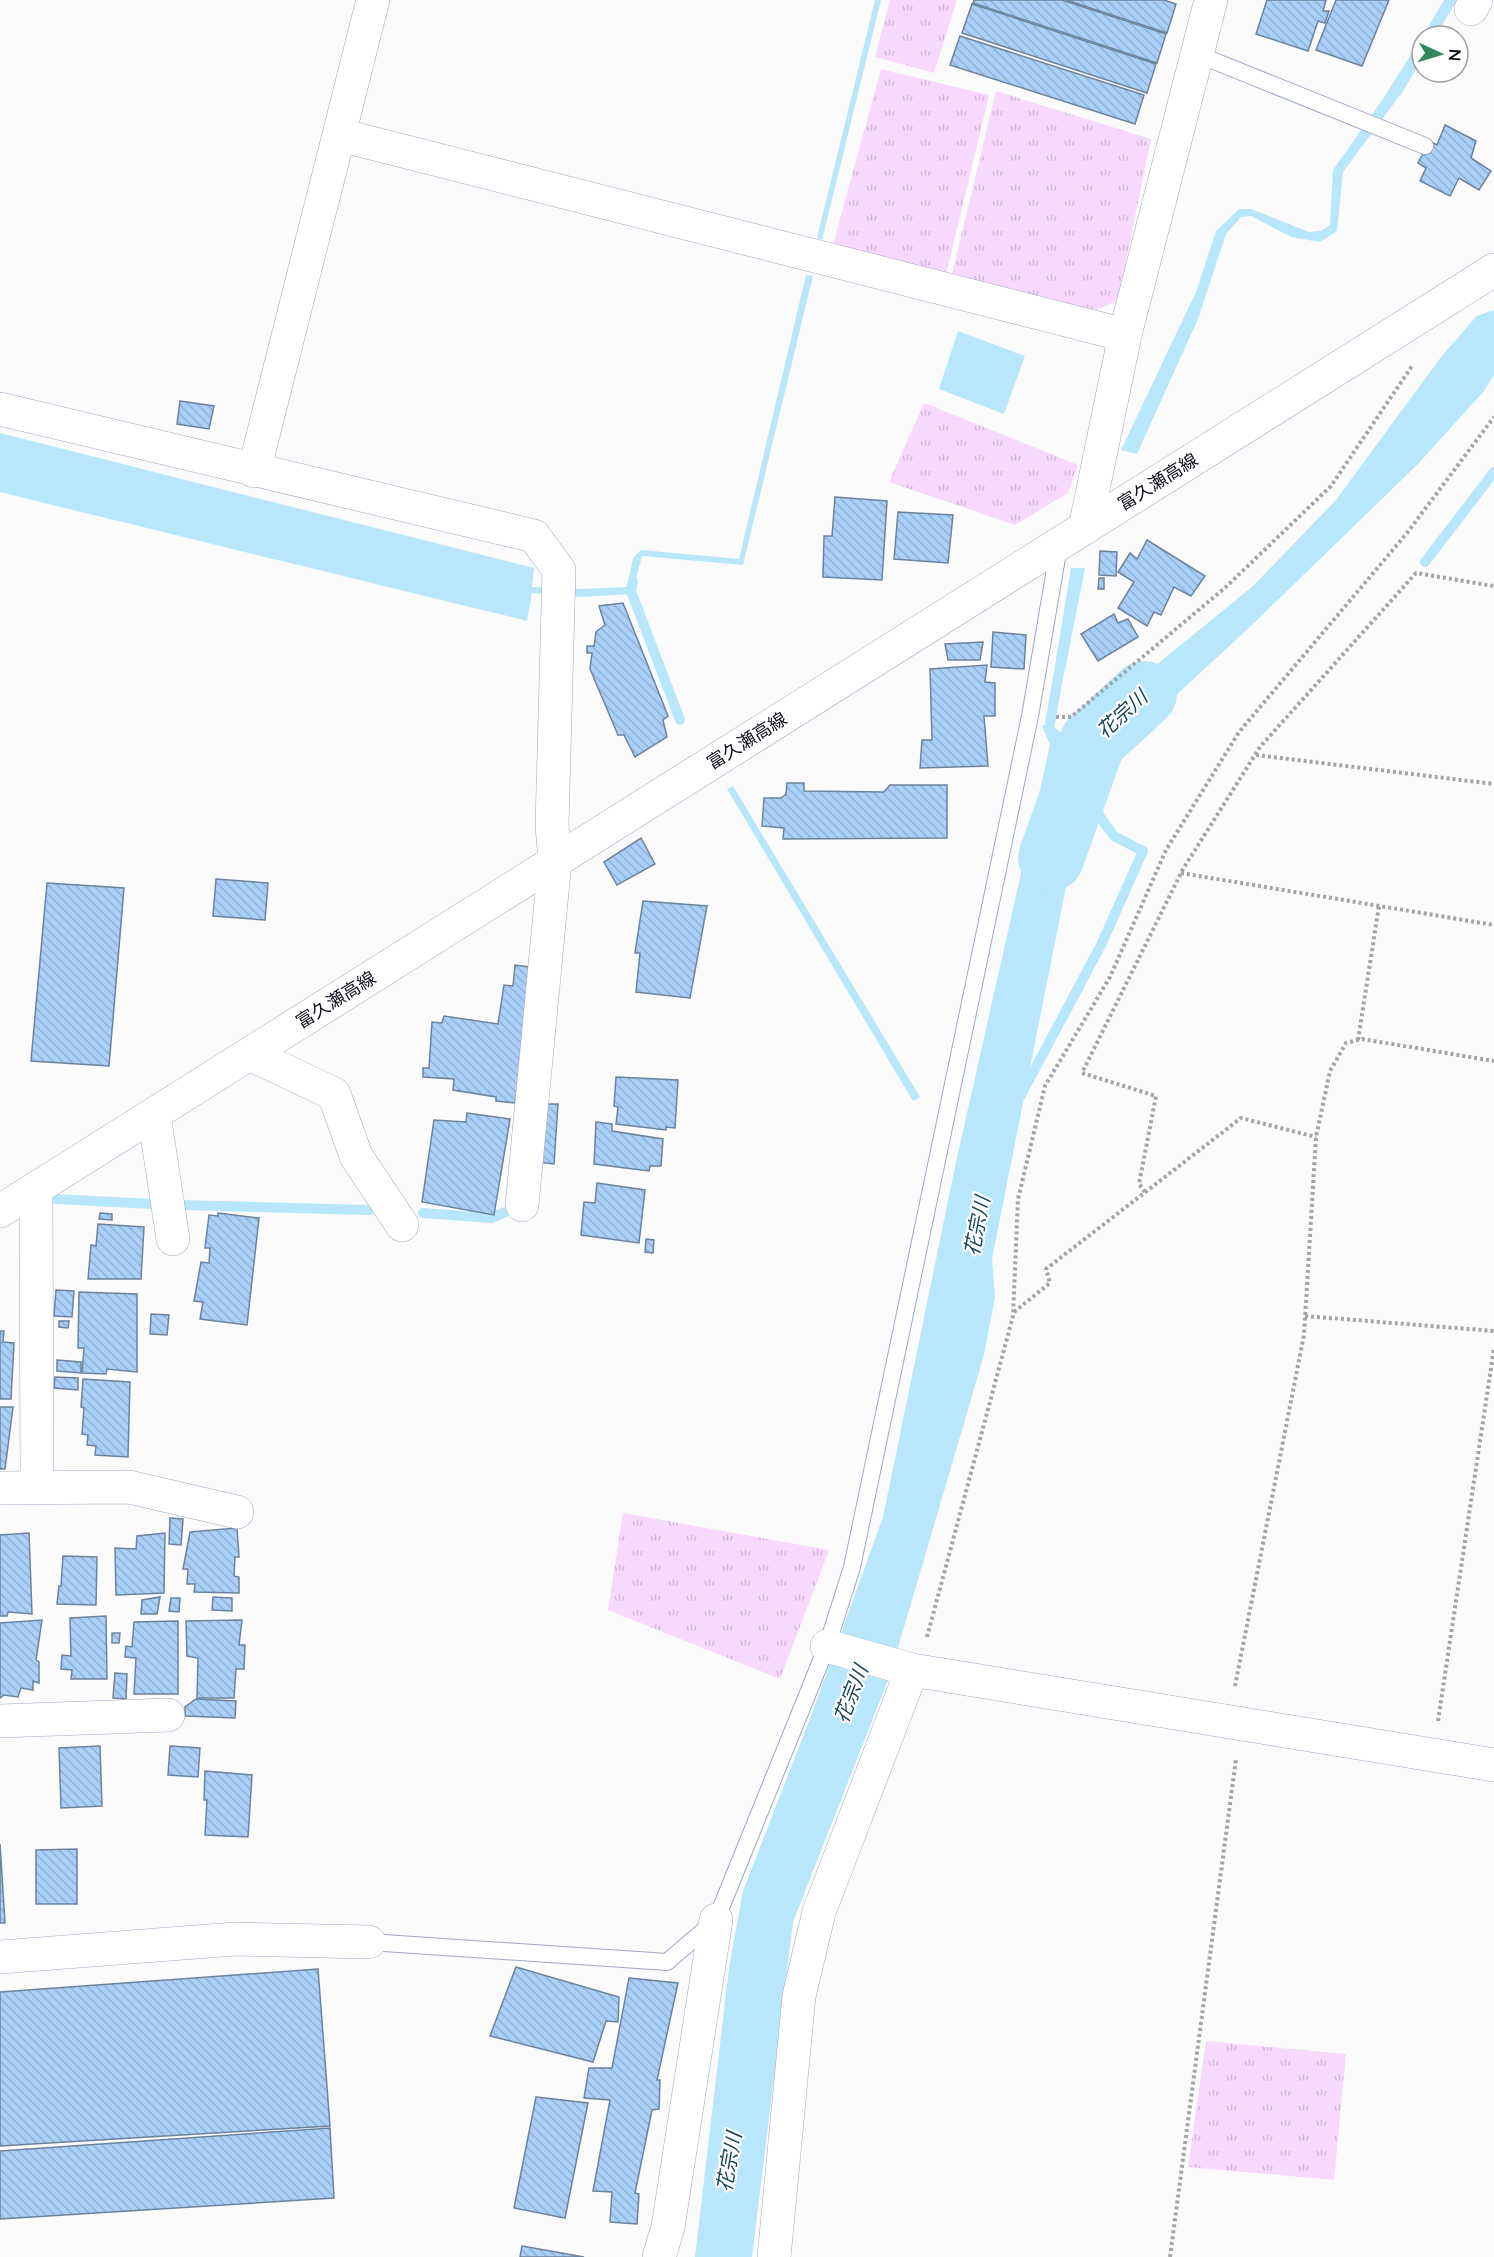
<svg xmlns="http://www.w3.org/2000/svg" width="1494" height="2257" font-family="Lato,'Noto Sans JP',sans-serif">
	<defs>
		<pattern id="grass-tufts" width="24" height="20" patternUnits="userSpaceOnUse" patternTransform="scale(1.5)"><rect width="24" height="20" fill="#f7d9fd"/><path d="M3 7l-1-3M5 7V3M7 7l1-3M15 17l-1-3M17 17v-4M19 17l1-3" fill="none" stroke="#d2b9d8"/></pattern>
		<pattern id="building-back-hatch" width="6" height="6" patternUnits="userSpaceOnUse" patternTransform="scale(1.5)"><rect width="6" height="6" fill="#aad0f9"/><path d="M-1 5l2 2M0 0l6 6M5-1l2 2" fill="none" stroke="#91b1d5"/></pattern>
	</defs>
	<rect width="100%" height="100%" fill="#fbfbfb"/>
	<!-- grass -->
	<g fill="url(#grass-tufts)">
		<polygon points="890,0 957,0 934,73 875,57"/>
		<polygon points="881,69 989,95 946,275 833,245"/>
		<polygon points="996,91 1151,139 1118,300 1093,312 951,278"/>
		<polygon points="924,403 1078,465 1068,493 1015,525 889,482"/>
		<polygon points="623,1513 829,1550 780,1679 608,1610"/>
		<polygon points="1206,2041 1346,2054 1334,2180 1188,2167"/>
	</g>
	<!-- water -->
	<g fill="#b8e7fc">
		<polygon points="875,0 881,0 822,240 817,238"/>
		<polygon points="1444,0 1457,0 1436,36 1423,36"/>
		<polygon points="1422,37 1422,59 1403,91 1343,172 1337,231 1320,242 1291,237 1251,216 1241,217 1226,234 1198,319 1137,454 1121,450 1196,292 1216,231 1239,209 1251,209 1309,232 1321,231 1330,225 1333,170 1383,99"/>
		<polygon points="806,275 813,276 743,565 642,556 632,594 581,597 532,593 527,621 0,492 0,433 534,568 532,587 582,589 627,587 633,558 641,550 739,559"/>
		<polygon points="1494,288 1494,375 1484,391 1418,464 1252,625 1122,745 1093,780 1073,733 1253,586 1336,500 1441,357 1481,311"/>
		<polygon points="958,331 1025,356 1004,414 939,389"/>
		<polygon points="1071,568 1085,568 1065,670 1055,666"/>
		<polygon points="1050,723 1066,737 1087,781 992,1259 995,1297 984,1355 890,1675 793,1922 752,2257 695,2257 729,1968 743,1891 811,1716 883,1517 956,1162 1050,745 1042,726"/>
		<polygon points="733,786 920,1097 913,1101 727,789"/>
	</g>
	<!-- pier -->
	<polygon fill="#fbfbfb" points="1494,285 1494,310 1471,318 1492,286"/>
	<g fill="none" stroke-linecap="round" stroke-linejoin="round">
		<!-- stream -->
		<g stroke="#b8e7fc" stroke-width="10">
			<polyline points="1425,562 1494,472"/>
			<polyline points="633,581 631,591 680,720"/>
			<polyline points="1050,723 1062,655"/>
			<polyline points="1020,1097 1101,945 1143,851 1114,836 1100,817 1083,767"/>
			<polyline points="55,1199 152,1204"/>
			<polyline points="182,1205 369,1210"/>
			<polyline points="423,1213 491,1218 511,1210"/>
		</g>
		<!-- river -->
		<polyline stroke="#b8e7fc" stroke-width="66" points="1051,858 1093,741 1144,694"/>
	</g>
	<!-- building -->
	<g fill="url(#building-back-hatch)" stroke="#6c839d" stroke-width="1.5">
		<polygon points="974,0 1062,0 1166,34 1157,63 973,3"/>
		<polygon points="1066,0 1164,0 1176,4 1167,33"/>
		<polygon points="1267,0 1326,0 1323,11 1329,11 1325,23 1318,21 1308,51 1256,34"/>
		<polygon points="1336,0 1389,0 1362,66 1316,50"/>
		<polygon points="972,4 1156,64 1147,93 962,33"/>
		<polygon points="960,36 1144,95 1135,124 950,65"/>
		<polygon points="1445,125 1476,141 1471,158 1491,171 1479,190 1459,178 1450,196 1420,181 1426,168 1418,163 1430,141 1437,145"/>
		<polygon points="180,401 214,406 209,429 177,424"/>
		<polygon points="835,497 887,501 882,580 823,577 824,536 832,536"/>
		<polygon points="898,512 953,515 948,563 894,559"/>
		<polygon points="1147,540 1205,576 1191,596 1174,587 1161,615 1154,612 1147,626 1118,608 1134,582 1118,572 1130,553 1137,559"/>
		<polygon points="1100,551 1117,552 1116,576 1099,575"/>
		<polygon points="1099,578 1104,578 1104,589 1098,589"/>
		<polygon points="623,603 668,716 663,720 667,737 635,757 624,735 618,735 590,669 592,653 587,653 587,646 594,646 596,632 605,625 599,606"/>
		<polygon points="1114,614 1118,623 1128,619 1138,637 1098,661 1081,634"/>
		<polygon points="993,632 1026,635 1024,669 991,667"/>
		<polygon points="983,642 980,660 948,660 945,644"/>
		<polygon points="987,665 985,682 995,683 995,716 984,716 988,766 920,768 922,740 932,740 930,669"/>
		<polygon points="787,783 804,783 804,791 884,792 890,785 947,785 947,838 783,839 784,828 762,826 764,798 781,798 786,794"/>
		<polygon points="641,838 655,864 617,885 604,862"/>
		<polygon points="216,879 268,883 265,920 213,916"/>
		<polygon points="47,883 124,888 109,1066 31,1061"/>
		<polygon points="643,901 707,906 690,998 636,992 640,953 635,953"/>
		<polygon points="515,965 537,968 515,1103 496,1101 496,1097 453,1090 454,1079 423,1077 423,1068 429,1068 432,1022 442,1023 444,1016 498,1024 504,985 513,986"/>
		<polygon points="616,1077 678,1080 675,1128 666,1127 666,1130 616,1124 618,1107 614,1106"/>
		<polygon points="541,1104 558,1104 554,1164 538,1162"/>
		<polygon points="467,1113 510,1119 494,1215 422,1202 434,1120 466,1122"/>
		<polygon points="596,1122 612,1124 612,1131 663,1139 661,1166 650,1166 649,1171 594,1164"/>
		<polygon points="597,1183 645,1190 639,1243 581,1235 584,1202 595,1203"/>
		<polygon points="100,1213 112,1214 112,1220 99,1219"/>
		<polygon points="218,1213 259,1218 247,1325 200,1319 203,1302 194,1301 201,1262 209,1263 210,1248 205,1248 209,1215 218,1216"/>
		<polygon points="98,1224 144,1227 141,1279 88,1279 91,1245 96,1246"/>
		<polygon points="646,1239 654,1240 653,1253 645,1252"/>
		<polygon points="56,1290 74,1291 72,1317 54,1316"/>
		<polygon points="79,1292 137,1294 137,1372 107,1369 106,1374 82,1373 84,1348 78,1348"/>
		<polygon points="151,1314 169,1315 167,1335 150,1334"/>
		<polygon points="59,1321 69,1321 68,1328 59,1327"/>
		<polygon points="0,1331 4,1331 3,1342 14,1343 11,1399 0,1399"/>
		<polygon points="57,1360 81,1362 81,1373 57,1371"/>
		<polygon points="55,1377 78,1378 78,1390 54,1388"/>
		<polygon points="83,1379 130,1382 128,1457 95,1455 96,1446 87,1445 88,1435 82,1434 84,1408 81,1407"/>
		<polygon points="0,1407 13,1407 5,1469 0,1469"/>
		<polygon points="170,1518 183,1519 181,1545 169,1544"/>
		<polygon points="237,1528 239,1557 235,1557 234,1576 239,1577 239,1593 194,1592 195,1584 187,1584 188,1569 183,1569 190,1532"/>
		<polygon points="29,1533 32,1614 8,1612 7,1616 0,1616 0,1535"/>
		<polygon points="165,1533 164,1593 116,1595 115,1548 136,1549 137,1536"/>
		<polygon points="63,1556 97,1557 96,1605 57,1604 59,1586 61,1586"/>
		<polygon points="160,1597 157,1614 141,1614 142,1600"/>
		<polygon points="213,1597 232,1598 232,1611 212,1610"/>
		<polygon points="171,1598 180,1598 179,1612 169,1611"/>
		<polygon points="106,1616 107,1679 71,1679 72,1670 61,1669 62,1655 71,1656 70,1618"/>
		<polygon points="42,1620 36,1660 39,1662 39,1683 33,1681 33,1690 21,1688 18,1697 4,1695 0,1698 0,1623"/>
		<polygon points="242,1620 239,1645 245,1645 244,1669 236,1669 234,1698 197,1698 198,1658 187,1656 186,1621"/>
		<polygon points="178,1621 178,1694 134,1694 136,1658 125,1657 126,1646 132,1647 134,1622"/>
		<polygon points="112,1633 120,1633 119,1643 112,1643"/>
		<polygon points="115,1673 127,1674 126,1699 113,1698"/>
		<polygon points="196,1699 236,1701 235,1718 185,1716 185,1707"/>
		<polygon points="100,1746 102,1806 61,1808 59,1748"/>
		<polygon points="170,1746 200,1748 198,1777 168,1775"/>
		<polygon points="205,1771 252,1775 248,1837 205,1835 207,1800 204,1800"/>
		<polygon points="0,1844 5,1923 0,1923"/>
		<polygon points="77,1849 77,1904 36,1904 36,1850"/>
		<polygon points="516,1967 619,1997 618,2022 606,2021 593,2062 490,2036"/>
		<polygon points="318,1969 330,2126 0,2146 0,1992"/>
		<polygon points="629,1978 678,1983 657,2080 660,2080 659,2109 652,2110 635,2193 639,2194 637,2224 610,2222 612,2192 593,2191 610,2100 584,2098 589,2068 612,2068"/>
		<polygon points="536,2097 588,2103 565,2218 514,2208"/>
		<polygon points="330,2128 334,2198 0,2219 0,2151"/>
		<polygon points="522,2246 584,2257 520,2257"/>
	</g>
	<g fill="none" stroke-linecap="round" stroke-linejoin="round">
		<!-- lane casing -->
		<g stroke="#9fa7c7" stroke-width="18">
			<g id="lane">
				<polyline points="1197,54 1425,146"/>
				<polyline points="369,1942 667,1962 716,1920 827,1646 852,1567 1030,716 1059,546"/>
			</g>
		</g>
		<!-- street casing -->
		<g stroke="#9fa7c7" stroke-width="34">
			<g id="street">
				<polyline points="1471,9 1476,0"/>
				<polyline points="340,135 1125,335"/>
				<polyline points="0,409 534,536 559,570 552,825 555,861 522,1205"/>
				<polyline points="254,471 373,0"/>
				<polyline points="1085,528 1125,335 1211,0"/>
				<polyline points="250,1054 334,1094 356,1156 402,1225"/>
				<polyline points="154,1115 173,1239"/>
				<polyline points="36,1189 37,1486"/>
				<polyline points="0,1488 129,1487 237,1512"/>
				<polyline points="827,1646 912,1670 1494,1765"/>
				<polyline points="0,1721 168,1715"/>
				<polyline points="0,1957 235,1939 369,1942"/>
				<polyline points="659,2257 668,2227 716,1920"/>
				<polyline points="774,2257 799,1996 819,1912 912,1670"/>
			</g>
		</g>
		<!-- secondary casing -->
		<g stroke="#9fa7c7" stroke-width="34">
			<polyline id="secondary" points="0,1211 1494,270"/>
		</g>
		<!-- path -->
		<g stroke="#a3a4a8" stroke-width="4" stroke-dasharray="3 3" stroke-linecap="butt">
			<polyline points="1056,717 1071,717 1226,587 1331,486 1412,366"/>
			<polyline points="1256,755 1494,784"/>
			<polyline points="1181,873 1494,925"/>
			<polyline points="1358,1040 1379,906"/>
			<polyline points="1145,1192 1139,1184 1156,1096 1082,1073 1183,869 1260,747 1416,573 1494,586"/>
			<polyline points="1014,1312 1050,1283 1046,1269 1241,1118 1316,1137"/>
			<polyline points="1305,1316 1494,1331"/>
			<polyline points="927,1637 1013,1316 1018,1199 1045,1086 1110,977 1166,850 1239,732 1407,533 1494,417"/>
			<polyline points="1235,1686 1304,1335 1316,1137 1330,1071 1346,1043 1362,1039 1494,1061"/>
			<polyline points="1438,1721 1494,1348"/>
			<polyline points="1170,2257 1236,1759"/>
		</g>
		<!-- lane -->
		<use href="#lane" stroke="#fff" stroke-width="16"/>
		<!-- street -->
		<use href="#street" stroke="#fff" stroke-width="33"/>
		<!-- secondary -->
		<use href="#secondary" stroke="#fff" stroke-width="33"/>
	</g>
	<g text-anchor="middle" stroke-width="4.5" stroke-linejoin="round" paint-order="stroke">
		<!-- street labels -->
		<g font-size="18" fill="#0b0d18" stroke="#fff">
			<text transform="translate(1158 482) rotate(-32)" y="6">富久瀬高線</text>
			<text transform="translate(747 741) rotate(-32)" y="6">富久瀬高線</text>
			<text transform="translate(336 1000) rotate(-32)" y="6">富久瀬高線</text>
		</g>
		<!-- water labels -->
		<g font-size="20" font-style="italic" fill="#134457" stroke="#fff">
			<text transform="translate(1122 714) rotate(-42)" y="7">花宗川</text>
			<text transform="translate(977 1226) rotate(-79)" y="7">花宗川</text>
			<text transform="translate(851 1694) rotate(-69)" y="7">花宗川</text>
			<text transform="translate(729 2162) rotate(-80)" y="7">花宗川</text>
		</g>
	</g>
	<!-- north arrow -->
	<g transform="translate(1440 54) rotate(94)"><circle r="28" fill="#ffffff" stroke="#9d9ea3" stroke-width="1.5"/>
	<path d="M0-4.5L10 22L0 15L-10 22Z" fill="#33895c"/>
	<text y="-9" font-size="16" font-weight="bold" text-anchor="middle" fill="#0b0d18">N</text>
	</g>
</svg>
